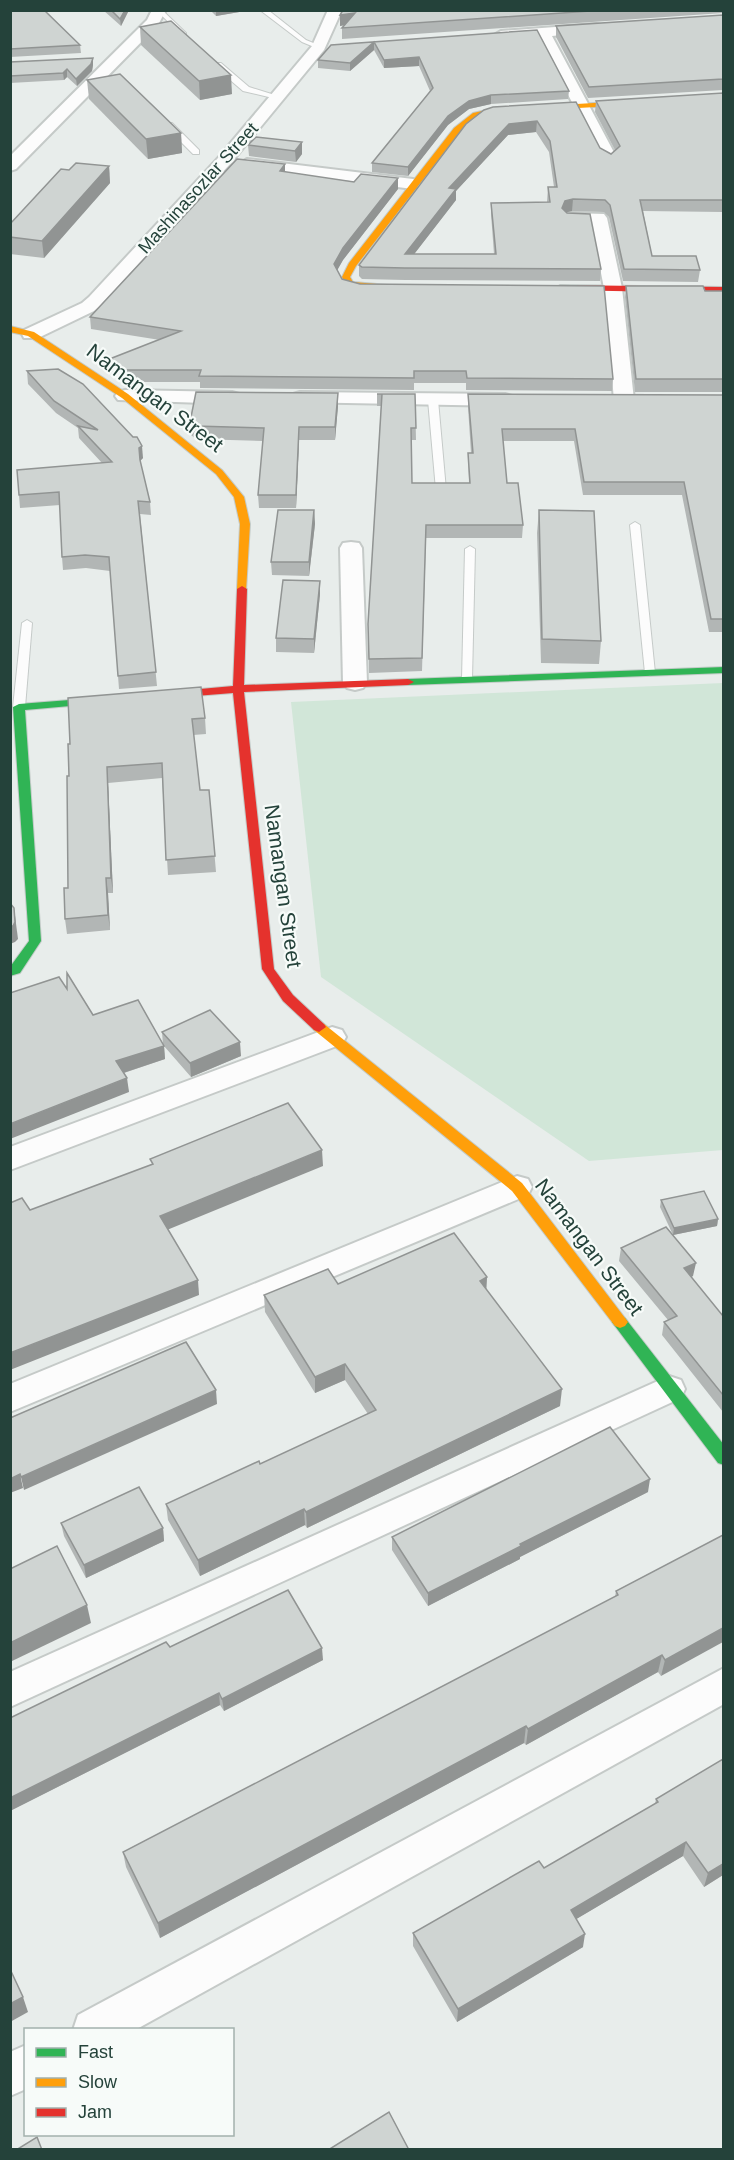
<svg xmlns="http://www.w3.org/2000/svg" width="734" height="2160" font-family="Arial,sans-serif">
	<rect width="100%" height="100%" fill="#e8edeb"/>
	<!-- green -->
	<polygon fill="#d1e6d8" points="723,683 723,1150 589,1161 321,977 291,702"/>
	<g fill="none" stroke-linecap="round" stroke-linejoin="round">
		<!-- lane casing -->
		<g stroke="#c5cac8" stroke-width="2">
			<g id="lane">
				<polygon points="156,10 162,10 186,33 186,35 182,35"/>
				<polygon points="260,10 268,10 306,40 323,47 319,49 302,42"/>
				<polygon points="215,63 221,63 249,87 281,97 277,99 243,91 215,67"/>
				<polygon points="166,123 172,123 199,150 199,154 193,154 166,127"/>
				<polygon points="433,397 438,400 446,490 441,493 436,490 428,400"/>
				<polygon points="635,522 640,525 655,673 650,676 645,673 630,525"/>
				<polygon points="470,546 475,549 472,679 467,682 462,679 465,549"/>
				<polygon points="27,620 32,623 25,707 19,710 13,707 22,623"/>
			</g>
		</g>
		<!-- street casing -->
		<g stroke="#c5cac8" stroke-width="4">
			<g id="street">
				<polygon points="152,10 166,10 158,25 16,169 10,171 10,156 147,20"/>
				<polygon points="328,10 342,10 324,50 230,164 101,305 94,311 38,338 24,338 22,334 24,330 82,303 89,297 218,158 312,46"/>
				<polygon points="596,24 601,25 603,28 601,31 552,36 617,158 609,163 601,158 538,37 501,39 494,35 501,31"/>
				<polygon points="247,159 413,179 421,184 413,189 241,167 239,164"/>
				<polygon points="572,213 604,214 607,218 622,288 634,400 631,404 617,404 614,400 604,288 591,223 566,222 563,218 566,214"/>
				<polygon points="125,390 232,392 239,394 242,398 239,402 232,404 118,400 115,396 118,392"/>
				<polygon points="300,392 505,394 512,396 515,400 512,404 505,406 293,402 290,398 293,394"/>
				<polygon points="351,542 359,543 362,548 367,683 363,688 355,690 347,688 343,683 340,548 343,543"/>
				<polygon points="332,1027 342,1030 346,1037 342,1044 10,1170 10,1147"/>
				<polygon points="517,1176 528,1179 532,1187 528,1195 10,1412 10,1384"/>
				<polygon points="669,1376 681,1380 685,1389 681,1398 10,1707 10,1672"/>
				<polygon points="724,1668 724,1704 135,2030 73,2030 78,2015"/>
				<polygon points="26,2045 26,2089 10,2096 10,2052"/>
			</g>
		</g>
		<!-- fast casing -->
		<g stroke="#c3cbc8" stroke-width="2">
			<g id="fast">
				<polygon points="724,95 724,99 628,105 624,103 628,101"/>
				<polygon points="724,667 724,673 408,685 402,682 408,679"/>
				<polygon points="145,694 151,697 149,699 25,710 41,941 20,973 10,976 10,967 29,941 13,707 19,704"/>
				<polygon points="620,1316 625,1318 724,1445 724,1465 718,1463 615,1326 612,1322 615,1318"/>
			</g>
		</g>
		<!-- slow casing -->
		<g stroke="#c3cbc8" stroke-width="2">
			<g id="slow">
				<polygon points="628,101 631,101 631,105 491,113 479,117 460,132 356,266 350,277 353,282 389,285 393,288 392,290 357,289 347,286 342,277 349,263 454,128 473,113 491,109"/>
				<polygon points="10,326 34,332 128,394 222,470 244,497 250,524 246,591 238,591 237,589 240,524 234,497 216,474 122,398 28,336 10,332"/>
				<polygon points="319,1022 324,1024 522,1183 625,1318 628,1322 625,1326 620,1328 615,1326 512,1191 314,1030 312,1027"/>
			</g>
		</g>
		<!-- jam casing -->
		<g stroke="#c3cbc8" stroke-width="2">
			<g id="jam">
				<polygon points="560,285 724,287 724,293 557,290 556,288"/>
				<polygon points="242,586 247,589 244,685 408,679 414,682 408,685 244,692 274,969 293,995 324,1024 326,1027 319,1032 314,1030 283,1001 262,969 233,693 145,700 139,697 145,694 233,686 237,589"/>
			</g>
		</g>
		<!-- lane -->
		<use href="#lane" fill="#fcfcfc" fill-rule="evenodd"/>
		<!-- street -->
		<use href="#street" fill="#fcfcfc" fill-rule="evenodd"/>
		<!-- fast -->
		<use href="#fast" fill="#30b455" fill-rule="evenodd"/>
		<!-- slow -->
		<use href="#slow" fill="#ff9f0a" fill-rule="evenodd"/>
		<!-- jam -->
		<use href="#jam" fill="#e5322d" fill-rule="evenodd"/>
	</g>
	<!-- wall -->
	<g fill="#b2b6b5" fill-rule="evenodd">
		<polygon points="10,10 80,45 81,53 10,57"/>
		<polygon points="103,10 129,10 121,26"/>
		<polygon points="210,10 251,10 216,16"/>
		<polygon points="343,10 723,10 723,13 342,39 342,28 345,25 340,26"/>
		<polygon points="723,15 723,90 588,98 556,37 556,26"/>
		<polygon points="140,27 232,94 200,100 141,45"/>
		<polygon points="537,30 569,91 568,99 491,104 469,109 448,125 408,176 372,172 372,163 430,91 419,66 384,68 374,50 350,71 318,68 318,60 331,45"/>
		<polygon points="93,58 93,65 92,71 77,86 67,77 64,80 10,83 10,62"/>
		<polygon points="87,80 181,133 182,153 148,159 89,99"/>
		<path d="M723 93V212L643 211 652 256 700 270 698 282 623 281 609 217 604 212 572 211 566 212 601 269 600 281 405 280 362 279 359 276V265L466 124 576 102 600 148 611 154 615 150 595 112 596 101ZM536 132 549 152 554 187H548L547 202 491 203V214L494 254H414L456 200V191L508 135Z"/>
		<polygon points="302,142 302,154 296,162 249,156 248,145"/>
		<polygon points="109,166 110,183 44,258 10,254 10,224 69,170"/>
		<polygon points="285,172 398,189 343,260 337,270 342,279 613,379 612,391 466,390 466,383 414,383 414,390 200,388 200,382 124,382 108,372 107,360 160,340 91,329 90,317"/>
		<polygon points="626,286 705,291 723,291 723,392 635,392 625,297"/>
		<polygon points="27,371 143,458 140,461 150,502 151,515 140,514 157,686 119,689 110,571 86,568 63,570 62,557 60,505 20,508 19,495 102,463 79,438 78,428 56,413 28,384"/>
		<polygon points="377,394 415,394 416,440 411,440 412,483 469,483 468,453 471,453 468,407 468,394 723,395 723,632 709,632 682,495 583,495 574,441 503,441 507,483 523,525 522,538 426,538 422,671 369,673 368,624 381,406 377,406"/>
		<polygon points="338,406 335,440 299,440 296,508 259,508 258,495 263,441 196,439 191,435 190,422"/>
		<polygon points="314,510 315,524 309,576 272,575 271,562"/>
		<polygon points="539,510 601,641 599,664 541,663 537,533"/>
		<polygon points="320,594 314,653 276,652 276,638"/>
		<polygon points="68,698 205,718 206,734 193,735 200,790 209,790 216,872 168,875 162,778 108,783 113,893 108,893 110,930 67,934 65,919 68,888 69,776 70,744"/>
		<polygon points="67,989 93,1015 163,1045 162,1032 241,1056 191,1077 164,1046 165,1059 124,1073 129,1092"/>
		<polygon points="661,1200 718,1219 717,1226 673,1235 660,1207"/>
		<polygon points="621,1248 693,1276 691,1277 723,1316 723,1412 662,1335 664,1322 668,1320 619,1261"/>
		<polygon points="487,1277 486,1290 560,1406 307,1528 305,1525 200,1576 168,1520 166,1504 260,1464 368,1414 345,1380 315,1393 265,1312 264,1295 338,1284"/>
		<polygon points="648,1492 520,1557 520,1559 428,1606 392,1550 392,1537"/>
		<polygon points="61,1523 163,1528 164,1541 86,1578 64,1536"/>
		<polygon points="723,1535 661,1676 658,1672 526,1745 524,1743 160,1938 126,1867 123,1852 615,1597 616,1591"/>
		<polygon points="170,1647 323,1660 224,1711 220,1705 10,1811 10,1718"/>
		<polygon points="656,1799 723,1875 704,1887 683,1856 576,1919 583,1947 457,2022 413,1946 413,1933 544,1868 655,1804"/>
	</g>
	<!-- shaded-wall -->
	<g fill="#919493">
		<polygon points="125,10 129,10 121,26 120,19"/>
		<polygon points="216,10 251,10 216,16"/>
		<polygon points="355,13 355,23 340,26 340,15"/>
		<polygon points="374,42 374,50 350,71 350,63"/>
		<polygon points="419,57 419,66 384,68 384,60"/>
		<polygon points="93,58 93,65 92,71 77,86 76,79"/>
		<polygon points="67,69 67,77 64,80 63,73"/>
		<polygon points="231,75 232,94 200,100 199,81"/>
		<polygon points="491,95 491,104 469,109 448,125 408,176 408,167 448,116 469,101"/>
		<polygon points="537,121 536,132 508,135 456,191 456,200 405,266 405,254 449,188 509,124"/>
		<polygon points="181,133 182,153 148,159 146,139"/>
		<polygon points="302,142 302,154 296,162 295,151"/>
		<polygon points="285,164 285,175 280,171"/>
		<polygon points="109,166 110,183 44,258 42,241"/>
		<polygon points="398,178 398,189 343,260 334,276 334,264 343,248"/>
		<polygon points="573,199 572,211 564,213 562,208 565,201"/>
		<polygon points="338,393 338,406 335,440 335,427"/>
		<polygon points="299,427 299,440 296,508 296,495"/>
		<polygon points="142,446 143,458 140,461 139,448"/>
		<polygon points="314,510 315,524 309,576 309,562"/>
		<polygon points="320,581 320,594 314,653 314,639"/>
		<polygon points="107,767 108,783 113,893 111,878"/>
		<polygon points="106,878 108,893 110,930 108,915"/>
		<polygon points="14,908 18,939 15,942 10,944 10,926"/>
		<polygon points="240,1042 241,1056 191,1077 190,1063"/>
		<polygon points="164,1046 165,1059 117,1075 116,1061"/>
		<polygon points="127,1078 129,1092 10,1139 10,1124"/>
		<polygon points="322,1150 323,1166 162,1232 160,1216"/>
		<polygon points="718,1219 717,1226 673,1235 674,1228"/>
		<polygon points="696,1263 693,1276 681,1282 684,1268"/>
		<polygon points="487,1277 486,1294 480,1281"/>
		<polygon points="198,1280 199,1295 10,1370 10,1353"/>
		<polygon points="345,1364 345,1380 315,1393 315,1377"/>
		<polygon points="562,1389 560,1406 307,1528 306,1512"/>
		<polygon points="216,1390 217,1404 24,1490 21,1477"/>
		<polygon points="20,1474 23,1488 10,1493 10,1479"/>
		<polygon points="650,1479 648,1492 520,1557 520,1559 428,1606 428,1593 520,1544"/>
		<polygon points="304,1509 305,1525 200,1576 198,1560"/>
		<polygon points="163,1528 164,1541 86,1578 84,1565"/>
		<polygon points="87,1605 91,1623 10,1662 10,1643"/>
		<polygon points="723,1628 723,1642 661,1676 665,1660"/>
		<polygon points="322,1648 323,1660 224,1711 222,1699"/>
		<polygon points="662,1655 658,1672 526,1745 528,1729"/>
		<polygon points="219,1693 220,1705 10,1811 10,1798"/>
		<polygon points="526,1726 524,1743 160,1938 158,1923"/>
		<polygon points="686,1842 683,1856 568,1924 571,1910"/>
		<polygon points="723,1864 723,1875 704,1887 708,1873"/>
		<polygon points="585,1934 583,1947 457,2022 458,2009"/>
		<polygon points="23,1997 28,2012 10,2022 10,2004"/>
	</g>
	<!-- building -->
	<g fill="#cfd4d2" stroke="#919493" stroke-width="1.5" fill-rule="evenodd">
		<polygon points="10,10 44,10 80,45 10,49"/>
		<polygon points="111,10 125,10 120,19"/>
		<polygon points="343,10 605,10 342,28 355,13 340,15"/>
		<polygon points="723,15 723,79 589,87 556,26"/>
		<polygon points="171,21 231,75 199,81 140,27"/>
		<polygon points="537,30 569,91 491,95 469,101 448,116 408,167 372,163 433,88 419,57 384,60 374,42 350,63 318,60 331,45"/>
		<polygon points="93,58 91,64 76,79 67,69 63,73 10,76 10,62"/>
		<polygon points="120,74 181,133 146,139 87,80"/>
		<path d="M723 93V200H640L652 256H696L700 270 624 269 610 205 605 200 573 199 565 201 562 208 567 213 590 214 601 269 405 268 362 267 359 265 466 124 484 110 493 107 576 102 600 148 611 154 620 146 596 101ZM537 121 550 141 557 187H548L550 202 491 203 496 254H405L456 189 449 188 509 124Z"/>
		<polygon points="256,137 302,142 295,151 248,145"/>
		<polygon points="237,159 285,164 280,171 354,182 361,174 398,178 343,248 334,264 342,279 360,284 604,286 613,379 467,378 466,371 414,371 414,378 199,376 201,370 123,370 107,360 181,331 90,317"/>
		<polygon points="76,163 109,166 42,241 10,237 10,224 61,169 69,170"/>
		<polygon points="626,286 703,286 705,291 723,291 723,379 636,379"/>
		<polygon points="58,369 83,384 133,437 137,437 142,446 139,448 140,460 150,502 138,501 156,672 118,676 109,557 85,555 62,557 59,492 19,495 17,470 112,462 78,426 98,430 54,401 27,371"/>
		<polygon points="196,392 338,393 335,427 299,427 296,495 258,495 264,428 195,426 190,422"/>
		<polygon points="377,394 415,394 416,428 411,428 412,483 470,483 468,453 473,453 468,394 723,395 723,619 711,619 684,482 584,482 575,429 502,429 507,483 518,483 523,525 426,525 422,658 369,659 368,624 382,394"/>
		<polygon points="278,510 314,510 309,562 271,562"/>
		<polygon points="539,510 594,511 601,641 542,639"/>
		<polygon points="283,580 320,581 314,639 276,638"/>
		<polygon points="201,687 205,718 192,719 200,790 209,790 215,856 166,860 162,763 107,767 111,878 106,878 108,915 65,919 64,888 68,888 67,776 69,776 68,744 70,744 68,698"/>
		<polygon points="10,903 14,908 15,922 13,926 10,926"/>
		<polygon points="67,973 93,1015 138,1000 164,1046 116,1061 127,1078 10,1124 10,993 59,977 67,989"/>
		<polygon points="210,1010 240,1042 190,1063 162,1032"/>
		<polygon points="288,1103 322,1150 160,1216 198,1280 10,1353 10,1203 22,1198 30,1210 153,1164 150,1159"/>
		<polygon points="704,1191 718,1219 674,1228 661,1200"/>
		<polygon points="666,1227 696,1263 684,1268 723,1316 723,1395 664,1322 677,1316 621,1248"/>
		<polygon points="454,1233 487,1277 480,1281 562,1389 306,1512 304,1509 198,1560 166,1504 259,1461 260,1464 376,1410 345,1364 315,1377 264,1295 328,1269 338,1284"/>
		<polygon points="186,1342 216,1390 21,1477 20,1474 10,1479 10,1418"/>
		<polygon points="610,1427 650,1479 520,1544 521,1546 428,1593 392,1537"/>
		<polygon points="139,1487 163,1528 84,1565 61,1523"/>
		<polygon points="723,1535 723,1628 665,1660 662,1655 528,1729 526,1726 158,1923 123,1852 618,1595 616,1591"/>
		<polygon points="57,1546 87,1605 10,1643 10,1569"/>
		<polygon points="288,1590 322,1648 222,1699 219,1693 10,1798 10,1718 166,1642 170,1647"/>
		<polygon points="723,1759 723,1864 708,1873 686,1842 571,1910 585,1934 458,2009 413,1933 539,1861 544,1868 658,1802 656,1799"/>
		<polygon points="10,1969 23,1997 10,2004"/>
		<polygon points="389,2112 409,2150 328,2150"/>
		<polygon points="37,2137 42,2150 16,2150"/>
	</g>
	<g text-anchor="middle" stroke-width="4.5" stroke-linejoin="round" paint-order="stroke">
		<!-- far-street labels -->
		<g font-size="18" fill="#24423a" stroke="#f7fbf9">
			<text transform="translate(198 188) rotate(-48)" y="6">Mashinasozlar Street</text>
		</g>
		<!-- street labels -->
		<g font-size="21" fill="#24423a" stroke="#f7fbf9">
			<text transform="translate(155 398) rotate(37)" y="7">Namangan Street</text>
			<text transform="translate(283 886) rotate(82)" y="7">Namangan Street</text>
			<text transform="translate(589 1247) rotate(53)" y="7">Namangan Street</text>
		</g>
	</g>
	<!-- border -->
	<rect width="734" height="2160" fill="none" stroke="#24423a" stroke-width="24"/>
	<!-- legend -->
	<rect x="24" y="2028" width="210" height="108" fill="#f7fbf9" stroke="#a3b1ad" stroke-width="1.5"/>
	<rect x="36" y="2048" width="30" height="9" fill="#30b455" stroke="#a3b1ad" stroke-width="1.5"/>
	<text x="78" y="2058" font-size="18" fill="#24423a">Fast</text>
	<rect x="36" y="2078" width="30" height="9" fill="#ff9f0a" stroke="#a3b1ad" stroke-width="1.5"/>
	<text x="78" y="2088" font-size="18" fill="#24423a">Slow</text>
	<rect x="36" y="2108" width="30" height="9" fill="#e5322d" stroke="#a3b1ad" stroke-width="1.5"/>
	<text x="78" y="2118" font-size="18" fill="#24423a">Jam</text>
</svg>
